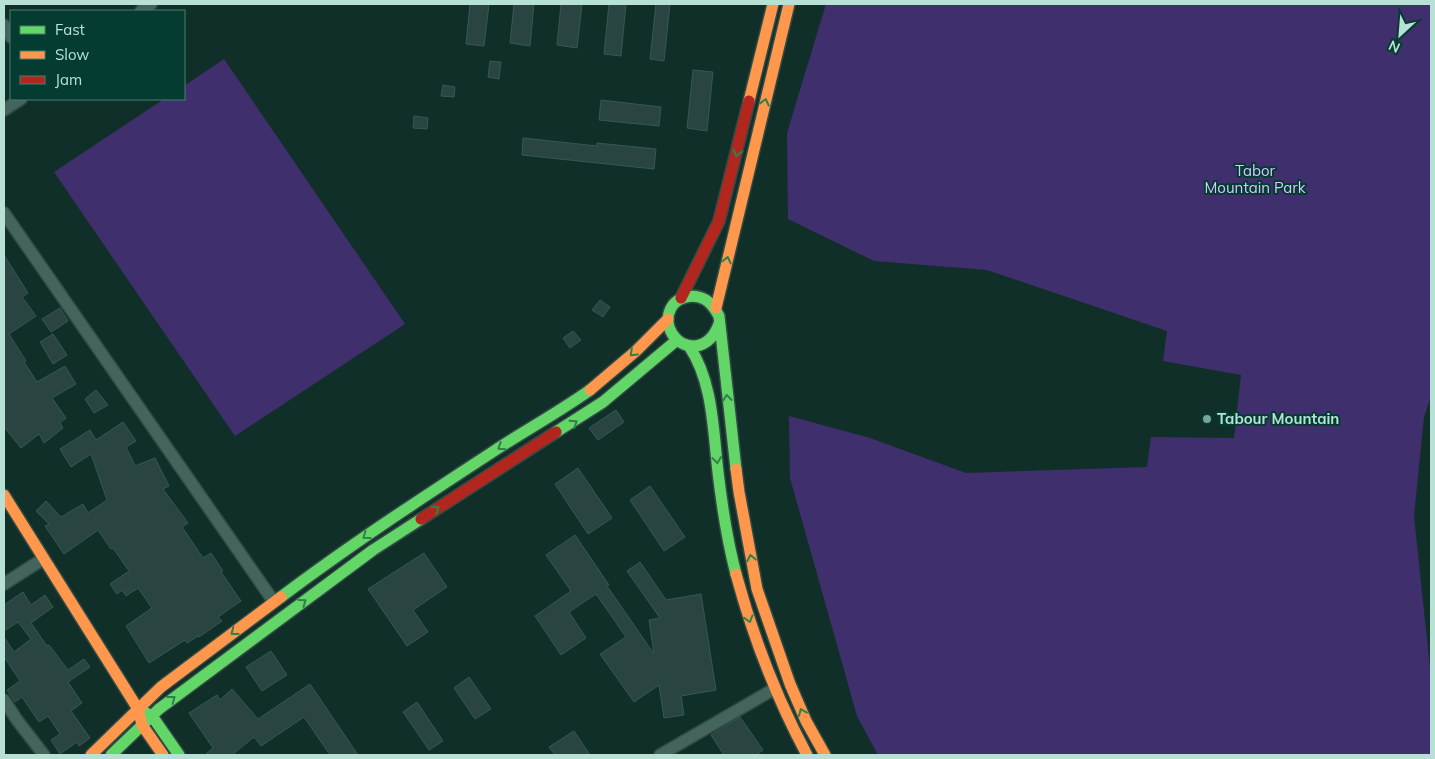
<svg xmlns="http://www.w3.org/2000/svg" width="1435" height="759" font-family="Mulish,sans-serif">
	<rect width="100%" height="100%" fill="#112f29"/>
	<!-- green -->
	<g fill="#402f6d">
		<polygon points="826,4 1431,4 1431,396 1424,417 1414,516 1431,678 1431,755 878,755 857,716 790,478 789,416 870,438 966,473 1147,467 1151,437 1234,438 1241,375 1163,361 1167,331 987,270 874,261 788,219 787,133"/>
		<polygon points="224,59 405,324 235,436 54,172 164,99 184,99 184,86"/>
	</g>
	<!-- building -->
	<g fill="#2a4541" stroke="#335955">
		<polygon points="470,4 489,4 484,46 466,44"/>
		<polygon points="514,4 534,4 530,46 510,43"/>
		<polygon points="561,4 582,4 577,48 557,45"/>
		<polygon points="609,4 626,4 621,56 604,54"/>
		<polygon points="656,4 670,4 664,61 650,59"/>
		<polygon points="490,61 501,62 499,79 488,77"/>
		<polygon points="693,70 713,72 707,131 687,128"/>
		<polygon points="443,85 455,87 454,97 441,96"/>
		<polygon points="601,100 661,107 659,126 599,120"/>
		<polygon points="414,116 428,118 427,129 413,128"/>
		<polygon points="523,138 597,146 597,143 656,149 654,169 522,155"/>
		<polygon points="4,255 28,293 22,297 36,316 9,334 26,361 24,362 37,382 65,366 76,384 52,398 66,418 60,423 63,428 44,443 39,434 21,448 4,427"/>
		<polygon points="600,300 610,307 603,317 592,310"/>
		<polygon points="60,308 68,321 51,332 42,319"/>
		<polygon points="573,331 581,340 570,348 563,338"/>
		<polygon points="53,334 67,355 53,364 40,342"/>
		<polygon points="96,390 108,405 94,413 85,399"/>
		<polygon points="616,410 624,422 598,440 589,428"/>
		<polygon points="123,422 136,441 126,447 135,466 155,458 169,486 163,489 188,523 182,527 203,558 211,553 223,571 221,572 241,601 218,617 222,621 199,637 198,636 187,643 185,640 149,663 126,626 152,608 138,588 126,596 122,590 117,594 110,584 129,571 113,548 111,549 98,530 64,554 45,526 49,524 36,511 46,501 61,517 83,504 88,513 107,500 91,454 71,467 60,449 90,430 96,440"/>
		<polygon points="578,468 612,518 588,534 555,484"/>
		<polygon points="650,486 685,537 664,551 630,500"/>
		<polygon points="575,535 609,585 607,586 654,654 649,620 660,618 627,571 640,562 666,600 701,594 716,690 681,696 684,715 664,718 659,685 634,702 600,654 626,637 596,594 569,612 586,638 561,655 535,616 571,591 546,555"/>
		<polygon points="424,553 447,587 413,610 428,632 407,646 368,589"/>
		<polygon points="23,592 31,605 45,595 53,607 31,623 47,646 49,645 68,670 84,659 90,667 68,682 82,703 71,711 90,738 79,746 77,742 60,754 51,740 60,734 48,716 39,722 22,697 15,702 7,690 20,681 4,657 4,637 14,652 31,639 18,622 4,631 4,605"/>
		<polygon points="271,651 287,675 262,691 246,667"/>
		<polygon points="469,677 491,709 475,719 454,688"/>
		<polygon points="310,684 358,755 330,755 304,717 261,746 254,737 232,755 205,755 213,748 189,713 217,695 220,700 232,689 258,719"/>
		<polygon points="417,702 443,741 429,750 403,712"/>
		<polygon points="740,717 763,750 756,755 724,755 711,735"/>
		<polygon points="574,731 590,755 555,755 549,747"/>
	</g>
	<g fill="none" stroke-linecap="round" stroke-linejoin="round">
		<!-- street casing -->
		<g stroke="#334b45" stroke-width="14">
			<g id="street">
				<polyline points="141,11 151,4"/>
				<polyline points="4,25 11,37"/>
				<polyline points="4,110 21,99"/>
				<polyline points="4,213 274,602"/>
				<polyline points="4,584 43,559"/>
				<polyline points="4,700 17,720 44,755"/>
				<polyline points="660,755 774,689"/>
			</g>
		</g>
		<!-- fast casing -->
		<g stroke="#334b45" stroke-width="14">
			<g id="fast">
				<path d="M719 324C715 335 707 345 695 346 675 347 662 325 671 308 677 297 693 293 704 299 711 302 715 309 719 316L736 469"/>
				<path d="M689 346C713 382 713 429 718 472 722 506 727 540 736 574"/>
				<polyline points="556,432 603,402 677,340"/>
				<path d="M281 597C350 545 422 498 494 451 526 430 559 412 590 390"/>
				<polyline points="144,712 152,716 179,755"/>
				<polyline points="111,755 159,709 373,550 421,519"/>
			</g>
		</g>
		<!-- slow casing -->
		<g stroke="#334b45" stroke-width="14">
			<g id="slow">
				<polyline points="749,101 773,4"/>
				<polyline points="716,308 789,4"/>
				<polyline points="590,390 636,351 668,319"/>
				<polyline points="736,469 739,492 757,589 790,684 806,721 825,755"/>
				<polyline points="4,495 138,709 142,725 163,755"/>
				<path d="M736 574C753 637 776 697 807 755"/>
				<polyline points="91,755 161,687 281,597"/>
			</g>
		</g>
		<!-- jam casing -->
		<g stroke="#334b45" stroke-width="14">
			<g id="jam">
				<polyline points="681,298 719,221 749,101"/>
				<polyline points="421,519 556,432"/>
			</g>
		</g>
		<!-- street -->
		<use href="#street" stroke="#43655d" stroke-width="11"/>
		<!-- fast -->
		<use href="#fast" stroke="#63d668" stroke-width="11"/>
		<!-- slow -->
		<use href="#slow" stroke="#ff974d" stroke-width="11"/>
		<!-- jam -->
		<use href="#jam" stroke="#b3261e" stroke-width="11"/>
	</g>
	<!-- one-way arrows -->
	<defs><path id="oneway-chevron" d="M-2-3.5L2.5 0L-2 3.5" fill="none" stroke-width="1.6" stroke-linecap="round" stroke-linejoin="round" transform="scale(1.25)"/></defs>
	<g stroke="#2f814a">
		<use href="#oneway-chevron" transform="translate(765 102) rotate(-76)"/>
		<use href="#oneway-chevron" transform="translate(737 153) rotate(104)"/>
		<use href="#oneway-chevron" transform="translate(727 260) rotate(-77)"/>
		<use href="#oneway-chevron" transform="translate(633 353) rotate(137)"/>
		<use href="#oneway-chevron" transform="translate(727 398) rotate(-96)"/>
		<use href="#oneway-chevron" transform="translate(574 423) rotate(-34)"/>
		<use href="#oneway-chevron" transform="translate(501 447) rotate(147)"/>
		<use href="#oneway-chevron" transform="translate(717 460) rotate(83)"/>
		<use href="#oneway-chevron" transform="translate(436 509) rotate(-33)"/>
		<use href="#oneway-chevron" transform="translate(366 536) rotate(144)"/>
		<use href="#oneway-chevron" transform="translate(751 558) rotate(-101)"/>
		<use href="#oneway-chevron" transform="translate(303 602) rotate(-36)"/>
		<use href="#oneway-chevron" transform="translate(749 619) rotate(73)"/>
		<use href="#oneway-chevron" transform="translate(234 632) rotate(143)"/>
		<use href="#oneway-chevron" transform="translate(172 699) rotate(-37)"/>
		<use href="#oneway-chevron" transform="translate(802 712) rotate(-113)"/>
	</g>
	<!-- markers -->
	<circle fill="#7ca398" stroke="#043c31" stroke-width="2" cx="1207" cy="419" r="5"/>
	<g text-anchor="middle" stroke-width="4" stroke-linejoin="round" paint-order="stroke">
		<!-- park labels -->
		<g font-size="15" fill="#d5cafe" stroke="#043c31">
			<text x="1255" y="176">Tabor<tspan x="1255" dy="17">Mountain Park</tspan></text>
		</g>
		<!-- poi labels -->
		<g font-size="15" font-weight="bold" fill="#b6e1d4" stroke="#043c31" text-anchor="start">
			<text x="1217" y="424">Tabour Mountain</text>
		</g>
	</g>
	<!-- border -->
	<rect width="1435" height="759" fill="none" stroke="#b6e1d4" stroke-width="10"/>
	<!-- legend -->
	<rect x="10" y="10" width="175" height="90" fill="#043c31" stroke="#4b7e72"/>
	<rect x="20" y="26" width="25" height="8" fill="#63d668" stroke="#4b7e72"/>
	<text x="55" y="35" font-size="15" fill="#b6e1d4">Fast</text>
	<rect x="20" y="51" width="25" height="8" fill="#ff974d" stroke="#4b7e72"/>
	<text x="55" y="60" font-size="15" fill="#b6e1d4">Slow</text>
	<rect x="20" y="76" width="25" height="8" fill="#b3261e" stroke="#4b7e72"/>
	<text x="55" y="85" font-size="15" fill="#b6e1d4">Jam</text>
	<!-- north arrow -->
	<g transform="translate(1400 35) rotate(206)" stroke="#043c31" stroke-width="4" paint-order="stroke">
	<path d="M0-4L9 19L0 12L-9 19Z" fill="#b6e1d4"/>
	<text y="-8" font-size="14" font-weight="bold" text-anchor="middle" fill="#b6e1d4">N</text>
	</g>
</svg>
